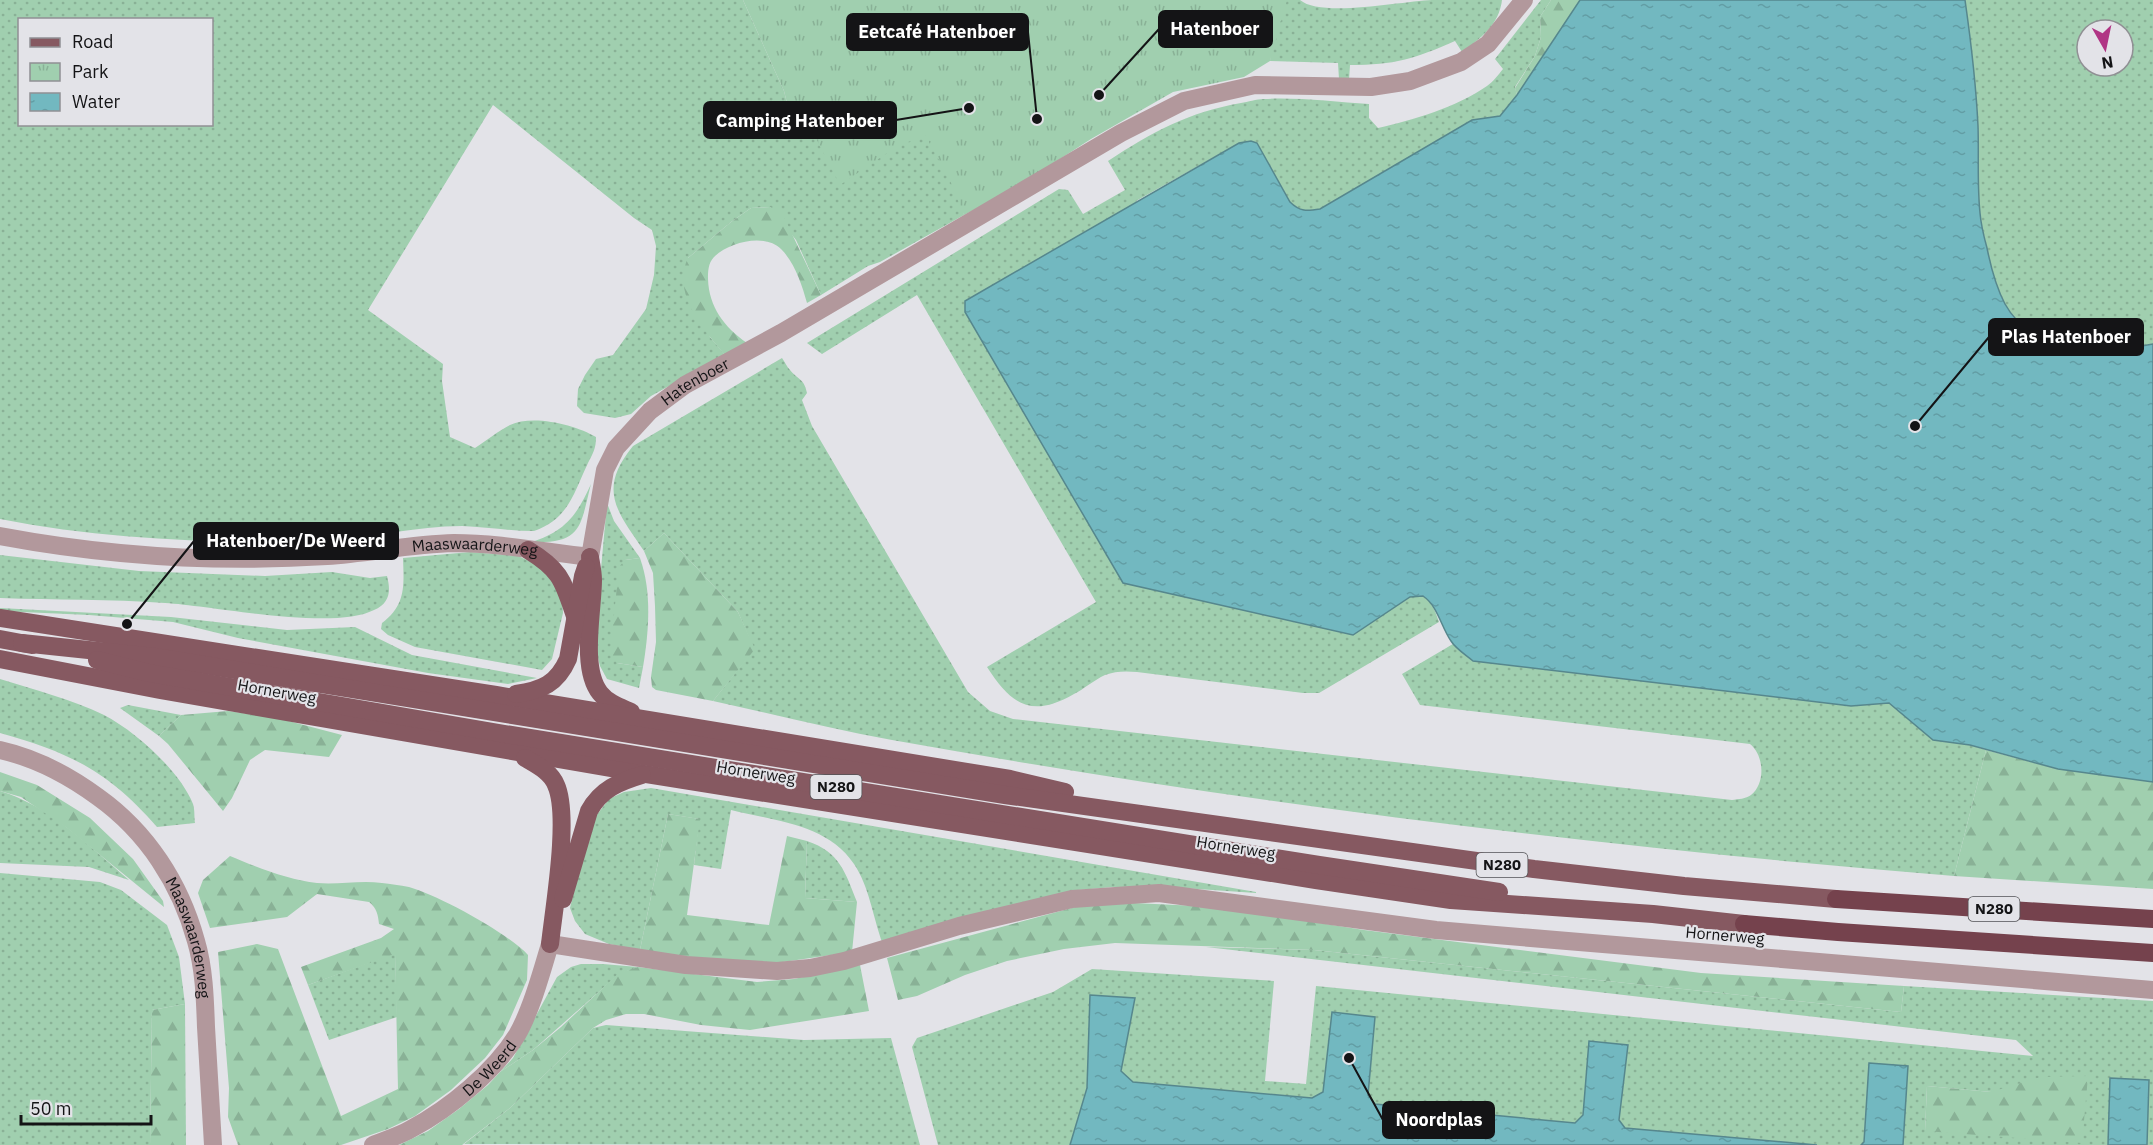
<svg xmlns="http://www.w3.org/2000/svg" width="2153" height="1145" font-family="'IBM Plex Sans',sans-serif">
	<defs>
		<pattern id="grass-dots" width="8" height="8" patternUnits="userSpaceOnUse" patternTransform="scale(1.5)"><rect width="8" height="8" fill="#a0cfaf"/><path d="M2 2h.1M6 6h.1" fill="none" stroke="#89b196" stroke-width="1.8" stroke-linecap="round"/></pattern>
		<pattern id="forest-firs" width="22" height="20" patternUnits="userSpaceOnUse" patternTransform="scale(1.5)"><rect width="22" height="20" fill="#a0cfaf"/><path d="M5 1l3.5 6h-7zM16 11l3.5 6h-7z" fill="#89b196"/></pattern>
		<pattern id="park-tufts" width="24" height="20" patternUnits="userSpaceOnUse" patternTransform="scale(1.5)"><rect width="24" height="20" fill="#a0cfaf"/><path d="M3 7l-1-3M5 7V3M7 7l1-3M15 17l-1-3M17 17v-4M19 17l1-3" fill="none" stroke="#89b196"/></pattern>
		<pattern id="water-ripples" width="26" height="14" patternUnits="userSpaceOnUse" patternTransform="scale(1.5)"><rect width="26" height="14" fill="#72b8c0"/><path d="M2 4q2-2 4 0t4 0M15 11q2-2 4 0t4 0" fill="none" stroke="#629da4"/></pattern>
	</defs>
	<rect width="100%" height="100%" fill="#e3e3e8"/>
	<!-- grass -->
	<g fill="url(#grass-dots)" fill-rule="evenodd">
		<path d="M0 0H743L784 91 788 107 923 0 964 215 880 262 868 266 821 295 796 240 770 207 751 208 731 222 688 258 710 337 725 355 651 396 631 414 615 418 584 413 577 406 578 389 585 375 596 359 613 355 646 309 654 275 656 246 652 230 634 218 493 105 368 310 443 364 442 381 450 437 475 448C486 441 498 431 510 425 533 414 576 425 596 437 596 449 593 453 588 463 574 492 569 519 534 531 510 531 486 527 462 526 416 526 371 538 326 540 216 544 108 540 0 519ZM20 20H212V124H20Z"/>
		<path d="M1272 0H1300C1321 18 1403 1 1432 0 1456 0 1479 0 1502 0 1499 25 1481 38 1462 52L1455 41C1414 59 1395 65 1350 65L1349 80 1339 79 1338 63 1270 61 1274 19Z"/>
		<path d="M1541 0H1551L1540 17 1541 37 1535 56 1515 87 1517 95 1500 116 1472 120 1320 209C1307 211 1300 212 1290 202L1257 143H1239L1136 201 1352 635 1410 597 1423 596C1433 603 1435 611 1439 622L1319 693H1303L1137 672C1126 671 1115 671 1105 675 1094 680 1084 689 1074 694 1031 719 1011 704 987 667L1096 602 917 295 822 354 807 343 1059 189 1068 190 1083 214 1125 190 1108 161C1152 132 1189 112 1241 103 1248 102 1256 99 1264 99 1296 97 1336 102 1369 104V118L1378 128C1413 120 1457 107 1487 86 1493 82 1498 75 1503 69L1495 59Z"/>
		<path d="M1965 0H2153V344C2104 354 2033 355 2005 304 1996 287 1991 268 1987 248 1985 237 1981 225 1980 213 1977 184 1979 155 1978 126 1976 84 1971 42 1965 0ZM2087 30H2123V66H2087Z"/>
		<path d="M782 358C785 362 787 367 790 370 798 380 804 378 807 393L802 400 812 426 968 692 990 711 1013 719 1732 800C1738 799 1746 799 1751 795 1766 783 1764 755 1750 744L1420 705 1402 674 1453 644 1473 661 1851 706 1889 703 1933 740 1970 745 1986 750 1954 876C1598 847 1243 803 892 740 832 729 773 714 713 701L754 649 738 612 664 533 644 551C617 511 597 490 633 446Z"/>
		<path d="M591 484C580 526 583 544 531 542 565 532 577 515 591 484Z"/>
		<polygon points="607,503 614,521 640,558 625,560 617,663 643,667 639,688 607,679 600,666 596,650 599,591"/>
		<path d="M470 552 518 556 531 562 544 569 562 596 563 613 552 659 542 670 415 647 388 635 381 629 382 623C406 605 404 586 403 558Z"/>
		<path d="M0 555 139 571 265 576 332 572 370 578 387 576C391 591 390 603 374 610 333 631 215 606 165 603 110 599 55 600 0 598Z"/>
		<polygon points="0,608 171,617 287,630 355,627 412,655 537,678 508,684 428,673 238,638 173,622 89,615 0,611"/>
		<path d="M0 679C35 690 71 699 104 715 135 731 180 771 193 804 195 810 194 817 195 823L157 827C108 771 71 753 0 733Z"/>
		<polygon points="128,705 181,715 159,736 120,708"/>
		<path d="M651 788 1256 892V893L1183 888 1114 887 1078 890 882 942C873 917 869 886 854 864 827 824 775 821 731 810L721 869 694 865 699 819 668 814 640 950 609 944 585 934 575 921 570 908 577 878 596 816 609 799 624 792Z"/>
		<path d="M0 791C50 806 90 847 129 880L89 867 0 863Z"/>
		<path d="M807 841C840 852 845 872 857 902L805 898Z"/>
		<polygon points="0,873 100,882 121,890 167,925 179,957 185,1004 152,1010 150,1145 0,1145"/>
		<path d="M1206 947 1314 950 1901 1012 1904 986 2153 1001V1145H2147L2149 1081 2110 1079 2108 1145H1903L1869 1063 1864 1143 1861 1145H1817L1625 1128 1619 1120 1628 1045 1590 1041 1583 1115 1575 1123 1374 1104 1368 1095 1375 1018 1332 1012 1323 1092 1312 1098 1133 1082 1121 1071 1135 998 1090 995 1087 1088 1070 1145H938L912 1047 917 1038 1053 992 1092 969 1274 981 1265 1081 1306 1084 1316 986 2033 1056 2016 1040ZM1927 1086 1991 1092 1925 1131Z"/>
		<polygon points="395,953 397,1017 329,1040 308,985"/>
		<polygon points="581,964 603,964 638,967 619,974 533,1050 500,1072 513,1058 557,977 571,967"/>
		<polygon points="606,1025 804,1040 891,1038 920,1145 464,1144 510,1108 593,1028"/>
	</g>
	<!-- forest -->
	<g fill="url(#forest-firs)">
		<polygon points="1551,0 1580,0 1517,95 1515,88 1535,56 1541,37 1540,17"/>
		<path d="M770 207 778 210 783 215 821 295 807 303C802 285 795 263 781 249 765 233 729 242 714 257 708 263 708 272 708 279 709 307 724 327 747 343L725 355C704 330 671 293 688 258L731 222 751 208Z"/>
		<polygon points="664,533 738,612 755,649 713,701 656,690 652,687 651,677 656,642 655,606 653,573 644,551"/>
		<path d="M640 558C652 592 649 631 643 667L617 663 610 653 619 567 625 560Z"/>
		<polygon points="228,711 277,718 342,735 329,757 265,750 250,760 232,798 223,811 168,744 159,736 181,715"/>
		<polygon points="1986,750 2058,769 2153,782 2153,889 1954,876"/>
		<polygon points="0,772 37,785 90,818 133,859 163,901 164,907 67,828 21,797 0,791"/>
		<polygon points="668,814 700,819 687,915 769,925 787,836 807,841 805,898 857,902 852,952 776,963 667,956 640,950"/>
		<path d="M230 856C256 867 289 880 317 883 338 885 360 880 382 883 390 884 400 885 409 887 438 895 508 933 528 955L527 980 503 1035 485 1058 451 1090 415 1116 388 1129 341 1145H238L228 1117 229 1088 218 952 257 944 278 949 341 1116 398 1089 395 954 308 985 301 967 381 938 394 929 379 924C378 915 377 908 369 902L317 894 287 917 210 928 198 893 203 880Z"/>
		<polygon points="1134,903 1218,907 1364,930 1701,973 1904,986 1901,1012 1314,950 1115,943 1064,949 1007,961 965,975 917,996 898,1000 887,958 1079,906"/>
		<polygon points="860,965 869,1011 750,1030 701,1025 644,1014 626,1014 606,1020 593,1028 510,1108 462,1145 399,1145 428,1131 459,1109 488,1085 500,1072 533,1050 561,1027 619,973 638,967 757,982 794,979"/>
		<polygon points="185,1004 186,1145 150,1145 152,1010"/>
		<polygon points="2088,1076 2082,1143 1925,1131 1927,1086 1991,1092 2041,1077"/>
	</g>
	<!-- park -->
	<polygon fill="url(#park-tufts)" points="743,0 1287,0 1270,61 1244,77 1173,92 1091,139 1010,191 964,215 949,178 925,135 896,147 840,185 801,109 788,107 784,91"/>
	<!-- water -->
	<g fill="url(#water-ripples)" stroke="#56878d" stroke-width="1.5">
		<path d="M1580 0H1965C1971 42 1976 84 1978 126 1979 155 1977 184 1980 213 1981 225 1984 237 1987 248 1991 268 1996 287 2005 304 2033 355 2104 354 2153 344V782L2058 769 1970 745 1933 740 1889 703 1851 706 1473 661C1466 655 1456 649 1451 641 1441 627 1438 606 1423 596L1410 597 1353 635 1123 583 965 312V301L1239 143 1251 141 1257 143 1290 202C1300 212 1307 211 1320 209L1472 120 1500 116 1517 95Z"/>
		<polygon points="1090,995 1135,998 1121,1071 1133,1082 1312,1098 1323,1092 1332,1012 1375,1017 1368,1095 1375,1104 1575,1123 1583,1115 1589,1041 1628,1045 1619,1120 1625,1128 1817,1145 1070,1145 1087,1088"/>
		<polygon points="1869,1063 1908,1066 1903,1145 1861,1145 1864,1142"/>
		<polygon points="2110,1078 2149,1080 2147,1145 2108,1145"/>
	</g>
	<g fill="none" stroke-linecap="round" stroke-linejoin="round">
		<!-- minor -->
		<g stroke="#b2989c" stroke-width="18">
			<path id="s1" d="M0 536C107 556 218 563 327 556 369 553 412 544 454 543 499 543 545 552 590 557L605 470 616 448 650 411 685 385 781 333 1121 133 1184 101 1255 85 1371 87 1410 81 1461 62 1488 44 1524 0"/>
			<path id="s2" d="M0 750C36 758 68 775 98 797 147 832 180 883 196 941 204 968 205 998 206 1027 208 1066 211 1106 213 1145"/>
			<path id="s3" d="M373 1145C385 1140 399 1136 411 1129 449 1109 494 1072 517 1035 531 1011 542 971 550 944L686 965 777 971 810 968 844 961 959 926 1072 899 1159 893 1436 930 2153 990"/>
		</g>
		<!-- major -->
		<g stroke="#865961" stroke-width="18">
			<path d="M528 550C561 570 563 581 575 616"/>
			<path d="M590 557C591 564 593 572 593 580 593 610 580 668 600 693 608 703 620 707 631 712"/>
			<polyline points="0,618 496,695 1010,779 1065,792"/>
			<polyline points="0,639 32,645"/>
			<polyline points="22,643 155,657 1005,795 1534,869 1684,886 1836,899"/>
			<polyline points="0,659 160,690 645,774 1316,880 1451,900 1653,914 1744,924"/>
			<polyline points="97,660 149,673 505,734 1319,865 1499,892"/>
			<path d="M516 694C542 690 557 684 568 659L583 576 586 567"/>
			<path d="M525 758C537 765 551 772 556 785 570 816 554 907 550 944"/>
			<path d="M563 899 589 811C601 789 619 782 642 775"/>
		</g>
		<!-- highway -->
		<g stroke="#75424d" stroke-width="18">
			<polyline points="1836,899 2153,919"/>
			<polyline points="1744,924 1838,932 2153,953"/>
		</g>
	</g>
	<g text-anchor="middle" stroke-width="4.5" stroke-linejoin="round" paint-order="stroke">
		<!-- shield labels -->
		<g fill="#e3e3e8" stroke="#525255" stroke-width="1.5">
			<rect x="810.5" y="775" width="51" height="24" rx="4.5"/>
			<rect x="1476.5" y="853" width="51" height="24" rx="4.5"/>
			<rect x="1968.5" y="897" width="51" height="24" rx="4.5"/>
		</g>
		<g font-size="15" font-weight="bold" fill="#141416">
			<text x="836" y="792">N280</text>
			<text x="1502" y="870">N280</text>
			<text x="1994" y="914">N280</text>
		</g>
		<!-- street labels -->
		<g font-size="16" fill="#141416" stroke="#e3e3e8">
			<text dy="6" stroke="none"><textPath href="#s1" startOffset="810">Hatenboer</textPath></text>
			<text dy="6" stroke="none"><textPath href="#s1" startOffset="477">Maaswaarderweg</textPath></text>
			<text transform="translate(277 691) rotate(10)" y="6">Hornerweg</text>
			<text transform="translate(756 772) rotate(9)" y="6">Hornerweg</text>
			<text transform="translate(1236 847) rotate(9)" y="6">Hornerweg</text>
			<text transform="translate(1725 935) rotate(5)" y="6">Hornerweg</text>
			<text dy="6" stroke="none"><textPath href="#s2" startOffset="282">Maaswaarderweg</textPath></text>
			<text dy="6" stroke="none"><textPath href="#s3" startOffset="141">De Weerd</textPath></text>
		</g>
	</g>
	<!-- callouts -->
	<path fill="none" stroke="#141416" stroke-width="2" d="M1099 95L1159 29M1037 119L1028 32M969 108L896 120M1915 426L1989 337M127 624L194 541M1349 1058L1383 1120"/>
	<g fill="#141416" stroke="#e3e3e8" stroke-width="2">
		<circle cx="1099" cy="95" r="6"/>
		<circle cx="1037" cy="119" r="6"/>
		<circle cx="969" cy="108" r="6"/>
		<circle cx="1915" cy="426" r="6"/>
		<circle cx="127" cy="624" r="6"/>
		<circle cx="1349" cy="1058" r="6"/>
	</g>
	<g fill="#141416" stroke="#141416" stroke-width="2">
		<rect x="1159" y="11" width="113" height="36" rx="6"/>
		<rect x="847" y="14" width="181" height="36" rx="6"/>
		<rect x="704" y="102" width="192" height="36" rx="6"/>
		<rect x="1989" y="319" width="154" height="36" rx="6"/>
		<rect x="194" y="523" width="204" height="36" rx="6"/>
		<rect x="1383" y="1102" width="111" height="36" rx="6"/>
	</g>
	<g font-size="18" text-anchor="middle" font-weight="bold" fill="#fff">
		<text x="1215" y="35">Hatenboer</text>
		<text x="937" y="38">Eetcafé Hatenboer</text>
		<text x="800" y="127">Camping Hatenboer</text>
		<text x="2066" y="343">Plas Hatenboer</text>
		<text x="296" y="547">Hatenboer/De Weerd</text>
		<text x="1439" y="1126">Noordplas</text>
	</g>
	<!-- legend -->
	<rect x="18" y="18" width="195" height="108" fill="#e3e3e8" stroke="#909094" stroke-width="1.5"/>
	<rect x="30" y="38" width="30" height="9" fill="#865961" stroke="#909094" stroke-width="1.5"/>
	<text x="72" y="48" font-size="18" fill="#141416">Road</text>
	<rect x="30" y="63" width="30" height="18" fill="url(#park-tufts)" stroke="#909094" stroke-width="1.5"/>
	<text x="72" y="78" font-size="18" fill="#141416">Park</text>
	<rect x="30" y="93" width="30" height="18" fill="url(#water-ripples)" stroke="#909094" stroke-width="1.5"/>
	<text x="72" y="108" font-size="18" fill="#141416">Water</text>
	<!-- north arrow -->
	<g transform="translate(2105 48) rotate(171)"><circle r="28" fill="#e3e3e8" stroke="#909094" stroke-width="1.5"/>
	<path d="M0-4.5L10 22L0 15L-10 22Z" fill="#b03484"/>
	<text y="-9" font-size="16" font-weight="bold" text-anchor="middle" fill="#141416">N</text>
	</g>
	<!-- scale -->
	<path d="M21 1115v9h130v-9" fill="none" stroke="#141416" stroke-width="3"/>
	<text x="30" y="1115" font-size="18" fill="#141416" stroke="#e3e3e8" stroke-width="4.5" paint-order="stroke">50 m</text>
</svg>
